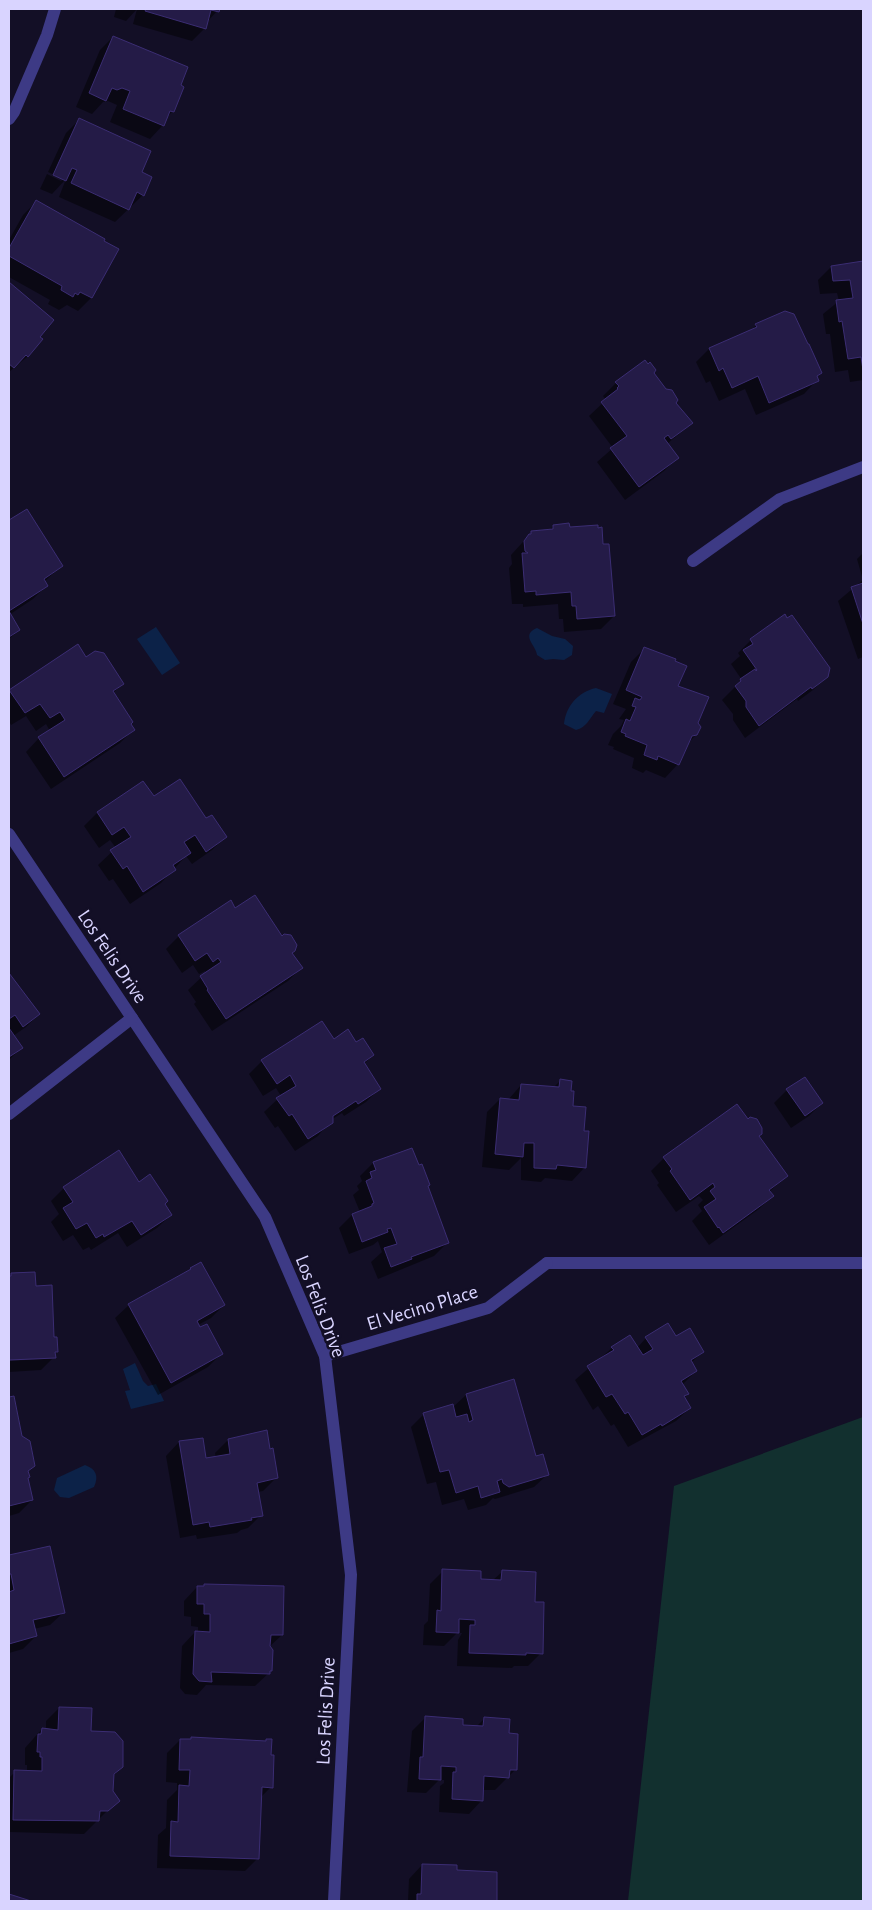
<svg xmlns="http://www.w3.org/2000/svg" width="872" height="1910" font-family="'Alegreya Sans',sans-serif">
	<rect width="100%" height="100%" fill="#130f26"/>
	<!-- green -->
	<polygon fill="#12302f" points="863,1417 863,1901 628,1901 674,1486"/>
	<!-- water -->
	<g fill="#0c2248">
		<polygon points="156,627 180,663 162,675 137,639"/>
		<path d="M537 628 552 636 565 639 573 646 572 655 564 660 553 659 545 660 537 655C536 645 520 635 537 628Z"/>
		<path d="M596 688 612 694 604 713 596 711C589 719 587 727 576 730L564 724C566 706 578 692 596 688Z"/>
		<polygon points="135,1363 143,1381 148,1386 156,1384 164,1401 131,1409 125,1391 130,1390 123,1369"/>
		<path d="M85 1465C96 1469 99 1476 94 1487L69 1498 60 1497 54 1490 57 1478Z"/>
	</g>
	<!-- shadow -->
	<g fill="#0007">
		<polygon points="116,9 219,9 206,23 205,28 192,41 133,24 137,9 126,21 114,17"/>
		<polygon points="113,37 183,87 172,112 166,118 163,125 150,139 110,122 117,105 108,101 103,102 92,114 76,107 100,50"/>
		<polygon points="79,120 143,195 115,222 59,197 66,179 52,194 40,189 47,174 61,181 63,179 48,172 66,133"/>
		<polygon points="36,202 118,250 91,298 78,311 67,305 59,310 48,304 50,300 9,277 9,240 23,215"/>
		<polygon points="863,262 863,380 850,382 848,370 835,372 830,334 826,334 823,314 839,301 837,293 820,294 818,280 831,267"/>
		<polygon points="9,285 53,320 38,337 41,339 27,357 9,372"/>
		<polygon points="756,325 821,373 816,378 817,380 804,394 756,415 745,389 719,401 710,381 706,383 696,362 709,349 751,331"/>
		<polygon points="616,383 675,403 692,423 667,444 677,458 664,471 625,500 597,462 613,448 589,416 606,400 603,396"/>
		<polygon points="26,510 62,565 44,582 46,586 33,599 9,615 19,630 9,639 9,521"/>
		<polygon points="553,526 568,528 614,616 601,629 564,632 563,619 559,619 558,604 523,607 523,604 512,604 509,568 512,564 511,555 532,532 549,531"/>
		<polygon points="863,553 863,657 858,659 838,601 863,580 857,559"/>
		<polygon points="751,640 827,676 813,690 798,701 797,699 745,738 733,720 733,714 722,700 742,680 731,664 740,656 738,653"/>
		<polygon points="644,649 677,686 697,723 696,735 687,744 678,764 665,778 646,770 643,773 632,768 634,758 613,749 614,747 608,745 613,734 621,726 624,720 619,719 626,709 613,704 631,662"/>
		<polygon points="122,684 113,693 133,730 120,743 51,789 26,752 39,738 50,731 46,724 36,731 26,716 11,725 9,721 9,692 10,691"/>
		<polygon points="143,783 153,798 206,820 225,837 212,850 192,864 186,856 161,883 130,904 113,879 109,881 98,865 116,848 110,840 99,848 84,826 97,813"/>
		<polygon points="235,910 281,938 301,968 288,981 212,1031 194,1004 196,1002 188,990 206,973 205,971 199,974 193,965 182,973 166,949 179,936"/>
		<polygon points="9,976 39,1014 26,1027 13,1036 21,1048 9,1060"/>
		<polygon points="333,1040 356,1044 373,1055 364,1064 380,1088 366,1102 344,1116 342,1113 331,1120 318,1136 295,1151 278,1126 275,1128 264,1112 281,1096 276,1088 263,1096 249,1074 262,1061"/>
		<polygon points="560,1081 570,1092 571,1107 583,1132 585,1167 572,1181 545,1178 541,1182 521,1180 521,1158 509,1170 482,1167 487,1112 500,1099 508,1100 521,1085 553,1088"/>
		<polygon points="787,1090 822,1103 809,1116 791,1128 774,1103"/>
		<polygon points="758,1136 786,1176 769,1192 772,1196 759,1209 709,1245 692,1221 702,1211 698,1205 703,1200 699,1196 676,1212 657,1185 659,1183 651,1171 664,1158"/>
		<polygon points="411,1150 447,1243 434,1256 378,1279 371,1262 382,1252 378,1241 373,1245 349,1254 339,1228 352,1215 360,1212 353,1195 359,1190 357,1186 362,1181 360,1176 373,1163"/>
		<polygon points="138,1184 164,1204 171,1215 157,1228 127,1247 118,1233 91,1250 89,1247 83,1250 73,1235 63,1241 51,1222 59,1214 51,1201 64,1188"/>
		<polygon points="191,1269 224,1305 211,1318 198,1325 222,1353 208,1367 158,1395 115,1318 129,1305 186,1274"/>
		<polygon points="12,1275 35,1287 57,1352 54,1357 41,1370 9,1372 9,1361 45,1359 45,1357 9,1359 9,1277"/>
		<polygon points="676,1337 703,1351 691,1363 696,1371 682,1385 688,1394 684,1398 690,1408 676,1421 628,1447 614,1424 611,1426 598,1406 593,1410 575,1380 612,1348 637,1348 646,1338"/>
		<polygon points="466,1395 536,1458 548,1474 534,1487 495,1499 493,1498 486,1505 468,1510 464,1499 442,1505 436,1482 427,1484 411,1427 424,1414 452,1408"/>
		<polygon points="13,1398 21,1437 34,1465 27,1472 27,1478 32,1500 19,1513 9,1516 9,1399"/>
		<polygon points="228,1440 277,1477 263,1491 257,1492 261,1515 248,1528 241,1530 237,1533 197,1539 196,1535 180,1538 166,1456 179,1442 205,1460 216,1458 215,1453"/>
		<polygon points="49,1547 64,1612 50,1625 34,1629 36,1636 23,1649 9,1653 9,1556"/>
		<polygon points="443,1571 479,1580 493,1580 502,1572 541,1653 528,1666 514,1666 512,1668 457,1666 458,1640 462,1633 457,1633 444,1646 423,1645 424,1625 428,1621 430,1584"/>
		<polygon points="205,1585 282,1635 269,1647 271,1671 255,1686 206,1685 197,1695 185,1694 180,1688 182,1646 195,1632 198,1632 198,1627 191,1626 191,1617 184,1616 184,1601 197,1587 202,1587"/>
		<polygon points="59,1708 89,1733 122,1767 113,1776 112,1792 118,1800 84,1834 9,1832 9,1778 15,1772 27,1772 27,1765 25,1765 25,1748 42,1729 46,1730 46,1721"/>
		<polygon points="425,1718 461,1727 476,1727 485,1718 508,1735 515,1770 495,1790 482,1790 482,1800 469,1814 439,1812 440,1786 444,1783 444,1780 439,1780 426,1793 407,1792 412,1731"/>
		<polygon points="191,1739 265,1742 267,1740 271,1787 260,1798 258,1858 245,1871 157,1868 158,1835 166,1828 167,1800 177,1790 177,1783 166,1782 167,1753 180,1740"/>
		<polygon points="422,1865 455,1872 495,1873 494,1901 408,1901 409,1879"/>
	</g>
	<!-- building -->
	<g fill="#241b47" stroke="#3b2d73">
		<polygon points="146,9 220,9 219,12 211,10 206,29 145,11"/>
		<polygon points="113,36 188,67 181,85 184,87 174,112 170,111 164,126 123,109 130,91 122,88 117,90 112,88 106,101 89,93"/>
		<polygon points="79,118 151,151 142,172 152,177 144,196 137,192 129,210 71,183 77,170 72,168 66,181 53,175"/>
		<polygon points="36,200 105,239 104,241 119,249 92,298 80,292 78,295 75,293 73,297 61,290 62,286 9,256 9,248"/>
		<polygon points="863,261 863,370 861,357 848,359 842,321 839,322 836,300 853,298 850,280 833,281 831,266"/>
		<polygon points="9,282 54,320 40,337 43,339 28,357 26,355 14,368 9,364"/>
		<polygon points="785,311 794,314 808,344 809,344 822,373 817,376 819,381 769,403 758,376 732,388 723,368 719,371 709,348 757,327 755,324"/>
		<polygon points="645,360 648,364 650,362 656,370 654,373 666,389 672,390 678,400 676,403 693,423 671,439 668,435 664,438 679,458 639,487 610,448 627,436 601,402 618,389 617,388 619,386 615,382"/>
		<polygon points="27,509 63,566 44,579 48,586 9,611 9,520"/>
		<polygon points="569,523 570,527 598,525 598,528 602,527 603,544 609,544 615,616 577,619 576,606 572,606 571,592 536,595 536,591 525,592 522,553 528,553 525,551 524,541 529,534 531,534 531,531 553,529 553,525"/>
		<polygon points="863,583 863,624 851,587"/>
		<polygon points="9,611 20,630 9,637"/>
		<polygon points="785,614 787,618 792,615 830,668 828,677 812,689 811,687 759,726 746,707 746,701 735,686 741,681 740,679 755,669 756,671 757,670 743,650 753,644 750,639"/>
		<polygon points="78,644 86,657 95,651 104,653 124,684 113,691 133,722 131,724 135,730 64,777 38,737 65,720 60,712 50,718 40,704 25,713 9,690"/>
		<polygon points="644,647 676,659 675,661 687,666 678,686 709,697 698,723 701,727 697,735 692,736 679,765 658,756 657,760 644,755 647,745 625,736 626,734 621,732 626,719 630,721 636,707 632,706 635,698 640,700 642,697 626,690"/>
		<polygon points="180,779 206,818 212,815 227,837 206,852 195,835 184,842 191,853 173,865 176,870 143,892 127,866 123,869 110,850 131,837 124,827 112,835 97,812 143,781 154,796"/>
		<polygon points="255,895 282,936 284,934 291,935 297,945 295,951 292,953 303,968 226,1019 207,990 208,989 200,976 221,962 218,958 213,962 207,953 195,961 178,935 231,900 235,908"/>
		<polygon points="9,973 40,1014 23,1027 15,1015 9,1019"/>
		<polygon points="322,1021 334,1039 348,1029 356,1042 363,1038 374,1055 364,1062 381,1089 358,1104 356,1101 333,1116 333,1123 308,1139 292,1114 289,1116 276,1098 296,1086 290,1075 277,1084 261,1060"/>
		<polygon points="9,1028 23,1048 9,1057"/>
		<polygon points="805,1077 823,1103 805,1116 786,1089"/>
		<polygon points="560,1079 572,1081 571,1091 574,1091 573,1106 586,1107 584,1131 589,1131 586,1168 557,1165 556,1169 534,1168 534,1143 524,1143 523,1157 495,1154 500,1098 519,1100 521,1084 559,1087"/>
		<polygon points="737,1104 748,1119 750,1117 757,1119 762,1128 762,1134 759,1136 788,1176 769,1190 774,1196 723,1233 719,1227 718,1228 704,1207 716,1199 710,1191 715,1187 713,1183 690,1200 670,1171 672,1169 663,1157"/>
		<polygon points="412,1148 419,1165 422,1164 430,1185 428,1186 449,1243 411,1257 412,1259 391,1267 384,1248 397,1244 391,1228 387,1229 388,1232 362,1242 352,1214 372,1206 372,1204 374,1203 366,1181 372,1178 370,1172 376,1170 373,1162"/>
		<polygon points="119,1150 139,1182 150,1174 168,1201 165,1204 172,1215 141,1235 132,1221 104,1237 103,1234 96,1238 87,1223 76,1229 63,1208 73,1202 63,1187"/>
		<polygon points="9,1262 9,1276 11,1276 11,1273 35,1272 36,1286 52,1285 54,1337 57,1337 58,1352 55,1352 56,1358 9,1360"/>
		<polygon points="201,1262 225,1305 197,1321 200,1327 207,1324 223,1354 171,1383 128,1304 191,1269 190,1268"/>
		<polygon points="668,1323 676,1336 690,1328 704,1352 691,1360 697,1371 681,1381 689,1394 684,1396 691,1408 662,1426 661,1424 642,1435 628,1412 625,1414 612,1394 606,1397 587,1366 614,1350 611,1347 630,1335 643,1355 653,1349 645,1337"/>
		<polygon points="514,1379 536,1456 543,1454 549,1475 509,1487 503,1483 502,1479 497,1481 500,1492 481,1498 478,1486 456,1493 449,1470 440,1472 423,1413 453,1404 456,1417 467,1414 469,1422 473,1420 466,1394"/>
		<polygon points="14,1396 22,1436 30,1441 35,1466 28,1471 30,1477 28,1478 33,1500 9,1506 9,1397"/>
		<polygon points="267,1430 270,1449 273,1448 278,1478 257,1483 263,1516 251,1518 252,1520 210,1527 209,1522 193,1525 179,1441 203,1438 206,1458 230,1454 228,1439"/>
		<polygon points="50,1546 65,1613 33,1620 37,1636 9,1644 9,1592 14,1590 11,1574 9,1574 9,1555"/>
		<polygon points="442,1569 481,1571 481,1579 501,1580 502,1570 536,1572 535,1602 544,1602 543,1654 526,1653 526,1655 469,1653 470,1625 475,1625 475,1620 459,1619 459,1633 436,1632 437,1610 441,1611"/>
		<polygon points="204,1584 284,1586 283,1635 271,1635 270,1646 273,1650 272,1671 270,1671 270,1674 211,1672 212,1682 199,1681 193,1674 195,1631 210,1632 210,1614 204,1614 204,1604 197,1604 197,1586 204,1586"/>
		<polygon points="59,1707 92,1708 91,1731 115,1732 123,1741 123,1767 114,1774 113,1791 120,1801 108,1811 100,1811 99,1821 13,1820 14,1770 42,1771 42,1757 40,1757 40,1752 37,1752 38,1734 41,1734 42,1728 58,1730"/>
		<polygon points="425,1716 463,1719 463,1725 483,1726 484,1717 510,1719 509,1733 518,1734 517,1770 510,1770 509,1778 484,1776 483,1801 452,1799 453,1772 456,1772 456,1767 441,1766 441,1780 419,1779 420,1757 423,1757"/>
		<polygon points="191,1737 266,1741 266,1739 272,1739 271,1755 274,1755 273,1788 262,1787 259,1859 170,1856 171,1821 178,1822 179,1785 189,1786 190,1770 179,1770 180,1739 191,1739"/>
		<polygon points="422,1864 457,1865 457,1870 497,1872 497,1901 417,1901 417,1894 421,1894"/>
		<polygon points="9,1894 31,1901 9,1901"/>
	</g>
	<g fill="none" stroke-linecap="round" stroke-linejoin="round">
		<!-- lane -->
		<polyline stroke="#3d3a85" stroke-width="12" points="547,1263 863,1263"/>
		<!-- street -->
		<g stroke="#3d3a85" stroke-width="12">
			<polyline points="9,119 14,112 47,35 55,9"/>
			<polyline points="693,561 780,499 863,467"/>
			<polyline points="9,834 265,1217 325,1356 351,1575 334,1901"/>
			<polyline points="9,1114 132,1018"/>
			<polyline points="325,1356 488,1308 547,1263"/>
		</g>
	</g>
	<g text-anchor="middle" stroke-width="5" stroke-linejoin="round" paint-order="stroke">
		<!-- street labels -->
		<g font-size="20" fill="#d9d4ff" stroke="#130f26">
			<text transform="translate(113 956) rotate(56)" y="7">Los Felis Drive</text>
			<text transform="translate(321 1306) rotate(69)" y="7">Los Felis Drive</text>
			<text transform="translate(422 1307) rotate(-17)" y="7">El Vecino Place</text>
			<text transform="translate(325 1711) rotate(-87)" y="7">Los Felis Drive</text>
		</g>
	</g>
	<!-- border -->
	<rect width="872" height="1910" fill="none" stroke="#d9d4ff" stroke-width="20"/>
</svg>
